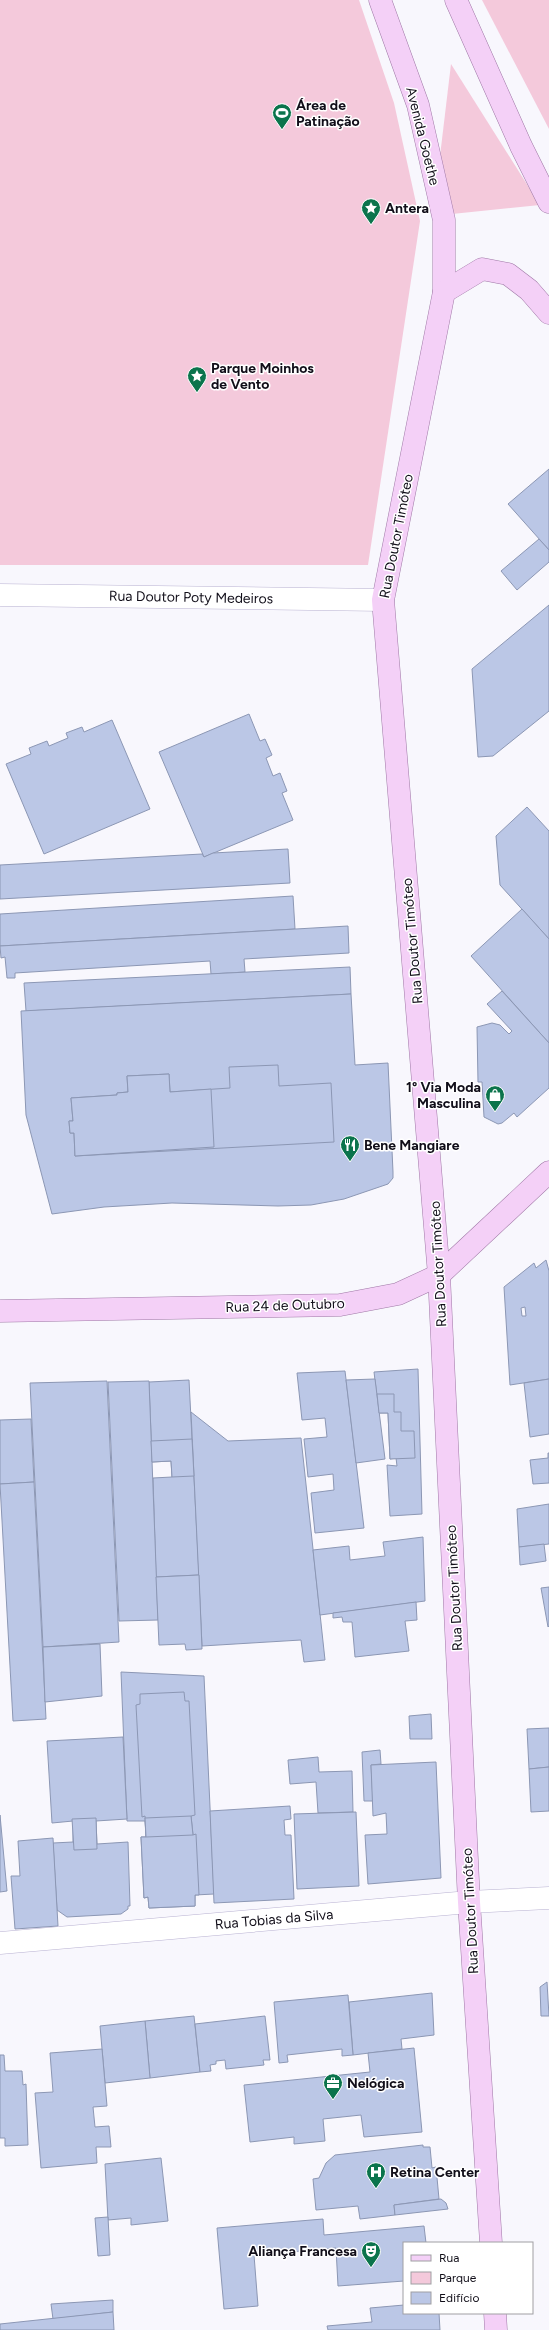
<svg xmlns="http://www.w3.org/2000/svg" width="549" height="2330" font-family="Figtree,sans-serif">
	<rect width="100%" height="100%" fill="#f8f7fd"/>
	<!-- green -->
	<g fill="#f4c9db">
		<polygon points="0,0 359,0 394,103 420,221 368,565 0,565"/>
		<polygon points="482,0 549,0 549,129"/>
		<polygon points="451,64 540,205 452,214 440,156"/>
	</g>
	<!-- building -->
	<g fill="#bbc7e6" stroke="#8c97b4" fill-rule="evenodd">
		<polygon points="549,469 549,550 508,504"/>
		<polygon points="539,539 549,550 549,562 517,590 501,571"/>
		<polygon points="549,605 549,711 493,756 478,757 472,669"/>
		<polygon points="249,714 260,741 265,739 272,755 266,758 273,776 280,773 287,791 282,793 293,820 204,857 159,752"/>
		<polygon points="112,720 150,809 44,854 6,764 31,754 29,748 47,741 49,746 68,738 66,733 82,727 84,732"/>
		<polygon points="527,807 549,831 549,939 500,885 496,836"/>
		<polygon points="288,849 290,883 0,899 0,865 202,854 204,857 213,853"/>
		<polygon points="293,896 295,929 0,946 0,914"/>
		<polygon points="522,909 549,939 549,1043 471,956"/>
		<polygon points="348,926 349,953 244,959 245,972 211,974 210,961 15,973 15,978 7,978 5,957 1,958 0,946"/>
		<polygon points="350,967 351,994 26,1011 24,983"/>
		<polygon points="502,991 549,1043 549,1088 517,1117 514,1113 502,1123 498,1124 484,1117 482,1082 478,1082 477,1027 492,1023 500,1025 509,1034 512,1031 487,1004"/>
		<polygon points="351,994 355,1065 388,1063 393,1172 393,1178 388,1184 344,1199 311,1205 278,1206 172,1203 104,1207 52,1214 26,1115 21,1011"/>
		<polygon points="278,1065 279,1086 331,1083 334,1142 75,1156 74,1133 70,1133 69,1121 73,1121 71,1098 117,1095 117,1093 128,1092 127,1076 169,1074 170,1092 230,1088 229,1067"/>
		<polygon points="169,1074 170,1092 211,1089 214,1147 75,1156 74,1133 70,1133 69,1121 73,1121 71,1098 117,1095 117,1093 128,1092 127,1076"/>
		<path d="M546 1260 549 1271V1379L510 1385 504 1287 534 1263 536 1268ZM525 1307 526 1316H522L521 1308Z"/>
		<polygon points="418,1369 422,1514 390,1516 387,1465 397,1466 396,1458 390,1459 388,1413 379,1413 374,1372"/>
		<polygon points="345,1371 364,1528 315,1533 311,1493 334,1490 333,1474 308,1477 304,1439 327,1437 325,1418 302,1420 297,1373"/>
		<polygon points="375,1379 385,1459 356,1463 346,1380"/>
		<polygon points="549,1379 549,1434 530,1437 524,1383"/>
		<polygon points="189,1380 199,1575 156,1577 153,1478 172,1477 171,1461 152,1462 149,1382"/>
		<polygon points="107,1381 119,1642 43,1647 30,1383"/>
		<polygon points="149,1381 158,1620 119,1621 108,1382"/>
		<polygon points="377,1394 394,1394 394,1412 401,1412 401,1431 414,1431 415,1458 390,1459 388,1413 379,1413"/>
		<polygon points="191,1412 228,1441 301,1438 325,1660 304,1662 301,1640 202,1646"/>
		<polygon points="31,1419 34,1482 0,1484 0,1420"/>
		<polygon points="192,1439 194,1476 172,1477 171,1461 152,1462 151,1441"/>
		<polygon points="548,1453 549,1453 549,1483 533,1484 530,1460 548,1458"/>
		<polygon points="34,1482 46,1719 13,1721 0,1484"/>
		<polygon points="549,1504 549,1544 519,1547 517,1509"/>
		<polygon points="423,1537 425,1601 320,1615 313,1550 349,1546 350,1560 385,1556 383,1542"/>
		<polygon points="544,1544 546,1561 520,1565 519,1547"/>
		<polygon points="199,1575 202,1649 186,1650 185,1644 159,1645 156,1577"/>
		<polygon points="549,1587 549,1626 548,1627 541,1588"/>
		<polygon points="416,1602 417,1620 405,1621 409,1651 355,1657 352,1622 343,1622 342,1617 333,1618 333,1613"/>
		<polygon points="100,1644 102,1696 45,1702 43,1647"/>
		<polygon points="121,1672 204,1676 214,1894 195,1895 195,1906 149,1908 148,1897 144,1898 141,1837 146,1837 145,1821 127,1821"/>
		<polygon points="184,1692 185,1701 189,1701 195,1815 191,1816 193,1835 196,1834 199,1895 195,1895 195,1906 149,1908 148,1897 144,1898 141,1837 146,1837 145,1816 142,1817 136,1705 140,1704 140,1694"/>
		<polygon points="431,1714 432,1739 410,1739 409,1716"/>
		<polygon points="549,1728 549,1767 529,1769 527,1729"/>
		<polygon points="123,1737 127,1819 96,1821 97,1844 128,1842 130,1906 128,1906 128,1909 121,1914 67,1917 57,1910 53,1843 73,1842 73,1821 52,1823 47,1741"/>
		<polygon points="380,1750 381,1764 371,1765 373,1801 364,1801 362,1752"/>
		<polygon points="318,1757 319,1772 352,1771 353,1812 318,1813 316,1782 290,1784 288,1760"/>
		<polygon points="436,1762 441,1878 368,1884 365,1835 387,1834 386,1813 373,1816 371,1765"/>
		<polygon points="549,1767 549,1811 531,1812 529,1769"/>
		<polygon points="290,1806 291,1819 284,1820 285,1835 291,1835 294,1899 214,1903 210,1811"/>
		<polygon points="356,1812 359,1886 297,1889 294,1814"/>
		<polygon points="0,1815 7,1891 0,1892"/>
		<polygon points="191,1816 193,1835 146,1837 145,1818"/>
		<polygon points="96,1818 97,1849 74,1850 72,1819"/>
		<polygon points="53,1838 58,1926 15,1929 11,1876 20,1876 18,1841"/>
		<polygon points="547,1982 549,2016 541,2016 540,1987"/>
		<polygon points="432,1993 434,2035 401,2039 402,2049 353,2055 349,2002"/>
		<polygon points="348,1995 353,2055 342,2056 342,2049 287,2055 288,2062 279,2063 274,2002"/>
		<polygon points="194,2016 200,2072 150,2078 145,2021"/>
		<polygon points="265,2016 270,2060 263,2060 264,2065 226,2069 225,2060 216,2061 216,2064 210,2065 211,2071 200,2072 195,2024"/>
		<polygon points="145,2021 150,2078 105,2083 100,2026"/>
		<polygon points="414,2048 422,2132 364,2137 361,2115 323,2119 325,2141 294,2144 294,2137 250,2142 244,2085 370,2072 368,2053"/>
		<polygon points="102,2049 107,2106 93,2107 95,2127 109,2126 111,2147 96,2147 97,2163 41,2168 35,2093 53,2092 50,2053"/>
		<polygon points="0,2055 4,2055 5,2071 22,2071 23,2085 26,2084 28,2145 5,2146 5,2138 0,2138"/>
		<polygon points="423,2145 423,2147 430,2147 432,2168 436,2167 439,2199 394,2205 395,2215 360,2219 358,2206 316,2210 313,2179 319,2178 326,2163 335,2155"/>
		<polygon points="161,2158 168,2221 131,2225 131,2218 108,2220 105,2164"/>
		<polygon points="441,2199 446,2203 448,2209 395,2215 394,2205"/>
		<polygon points="108,2217 110,2255 98,2256 95,2218"/>
		<polygon points="323,2219 324,2235 424,2226 426,2243 404,2243 404,2281 338,2286 336,2248 254,2255 258,2306 224,2309 217,2228"/>
		<polygon points="113,2300 113,2312 53,2319 51,2304"/>
		<polygon points="404,2305 404,2313 439,2313 440,2330 328,2330 327,2326 372,2322 370,2308"/>
		<polygon points="113,2312 114,2330 0,2330 0,2324"/>
	</g>
	<g fill="none" stroke-linecap="round" stroke-linejoin="round">
		<!-- minor casing -->
		<g stroke="#b9b2d2" stroke-width="23">
			<g id="minor">
				<polyline points="0,595 383,600"/>
				<polyline points="0,1943 469,1902 549,1898"/>
			</g>
		</g>
		<!-- major casing -->
		<g stroke="#9f78a6" stroke-width="23">
			<g id="major">
				<polyline points="380,0 418,105 444,220 444,292 383,600 439,1275 469,1902 491,2243"/>
				<polyline points="456,0 521,146 549,202"/>
				<polyline points="444,292 482,269 508,274 529,290 549,313"/>
				<polyline points="0,1311 340,1305 398,1294 439,1275 549,1172"/>
				<polyline points="495,2313 496,2330"/>
			</g>
		</g>
		<!-- minor -->
		<use href="#minor" stroke="#fff" stroke-width="22"/>
		<!-- major -->
		<use href="#major" stroke="#f4d0f7" stroke-width="22"/>
	</g>
	<!-- icons -->
	<defs>
		<g id="stadium-pin" transform="scale(1)"><path d="M0 17L-7.5 6A9.5 9.5 0 1 1 7.5 6Z" fill="#0b744c" stroke="#fff"/><path d="M0-5a6.5 5 0 1 0 0 10a6.5 5 0 1 0 0-10ZM-3.5-1.8h7v3.6h-7Z" fill="#fff"/></g>
		<g id="sight-pin" transform="scale(1)"><path d="M0 17L-7.5 6A9.5 9.5 0 1 1 7.5 6Z" fill="#0b744c" stroke="#fff"/><path d="M0-6L1.8-2.2L6-1.7L2.9 1.2L3.7 5.4L0 3.3L-3.7 5.4L-2.9 1.2L-6-1.7L-1.8-2.2Z" fill="#fff"/></g>
		<g id="shop-pin" transform="scale(1)"><path d="M0 17L-7.5 6A9.5 9.5 0 1 1 7.5 6Z" fill="#0b744c" stroke="#fff"/><path d="M-5-2.5h2.3a2.7 3.5 0 0 1 5.4 0H5L5.5 6h-11ZM-1.5-2.5h3a1.5 2.3 0 0 0-3 0Z" fill="#fff"/></g>
		<g id="restaurant-pin" transform="scale(1)"><path d="M0 17L-7.5 6A9.5 9.5 0 1 1 7.5 6Z" fill="#0b744c" stroke="#fff"/><path d="M-5-6h1v4h1v-4h1v4h1v-4h1v5L-1.5 .5V6h-2V.5L-5-1ZM5-6V6H3V1.5H1.5Q1.5-4 5-6Z" fill="#fff"/></g>
		<g id="office-pin" transform="scale(1)"><path d="M0 17L-7.5 6A9.5 9.5 0 1 1 7.5 6Z" fill="#0b744c" stroke="#fff"/><path d="M-6-3h4V-5.5h4V-3h4V5H-6ZM-1-4.5V-3h2v-1.5ZM-6 0V1H6V0Z" fill="#fff"/></g>
		<g id="hospital-pin" transform="scale(1)"><path d="M0 17L-7.5 6A9.5 9.5 0 1 1 7.5 6Z" fill="#0b744c" stroke="#fff"/><path d="M-5-5h3v3.5h4V-5h3V5h-3V1.5h-4V5h-3Z" fill="#fff"/></g>
		<g id="theatre-pin" transform="scale(1)"><path d="M0 17L-7.5 6A9.5 9.5 0 1 1 7.5 6Z" fill="#0b744c" stroke="#fff"/><path d="M-5-5.5Q0-4 5-5.5V0Q5 5 0 6Q-5 5-5 0ZM-3.3-2.5H-1v1.5H-3.3ZM1-2.5H3.3v1.5H1ZM-2.8 1Q0 5.5 2.8 1Z" fill="#fff"/></g>
	</defs>
	<g fill-rule="evenodd">
		<use href="#stadium-pin" x="282" y="113"/>
		<use href="#sight-pin" x="371" y="208"/>
		<use href="#sight-pin" x="197" y="376"/>
		<use href="#shop-pin" x="495" y="1095"/>
		<use href="#restaurant-pin" x="350" y="1145"/>
		<use href="#office-pin" x="333" y="2083"/>
		<use href="#hospital-pin" x="376" y="2172"/>
		<use href="#theatre-pin" x="371" y="2251"/>
	</g>
	<g text-anchor="middle" stroke-width="3" stroke-linejoin="round" paint-order="stroke">
		<!-- poi labels -->
		<g font-size="14" font-weight="bold" fill="#110e19" stroke="#fff" text-anchor="start">
			<text x="296" y="110">Área de<tspan x="296" dy="16">Patinação</tspan></text>
			<text x="385" y="213">Antera</text>
			<text x="211" y="373">Parque Moinhos<tspan x="211" dy="16">de Vento</tspan></text>
			<text x="481" y="1092" text-anchor="end">1° Via Moda<tspan x="481" dy="16">Masculina</tspan></text>
			<text x="364" y="1150">Bene Mangiare</text>
			<text x="347" y="2088">Nelógica</text>
			<text x="390" y="2177">Retina Center</text>
			<text x="357" y="2256" text-anchor="end">Aliança Francesa</text>
		</g>
		<!-- street labels -->
		<g font-size="14" fill="#110e19" stroke="#fff">
			<text transform="translate(423 136) rotate(76)" y="5">Avenida Goethe</text>
			<text transform="translate(396 536) rotate(-79)" y="5">Rua Doutor Timóteo</text>
			<text transform="translate(191 597) rotate(1)" y="5">Rua Doutor Poty Medeiros</text>
			<text transform="translate(412 941) rotate(-95)" y="5">Rua Doutor Timóteo</text>
			<text transform="translate(438 1264) rotate(-93)" y="5">Rua Doutor Timóteo</text>
			<text transform="translate(285 1305) rotate(-2)" y="5">Rua 24 de Outubro</text>
			<text transform="translate(454 1588) rotate(-93)" y="5">Rua Doutor Timóteo</text>
			<text transform="translate(470 1911) rotate(-93)" y="5">Rua Doutor Timóteo</text>
			<text transform="translate(274 1919) rotate(-5)" y="5">Rua Tobias da Silva</text>
		</g>
	</g>
	<!-- legend -->
	<rect x="403" y="2242" width="130" height="72" fill="#ffffff" stroke="#a09fa3"/>
	<rect x="411" y="2255" width="20" height="6" fill="#f4d0f7" stroke="#a09fa3"/>
	<text x="439" y="2262" font-size="12" fill="#110e19">Rua</text>
	<rect x="411" y="2272" width="20" height="12" fill="#f4c9db" stroke="#a09fa3"/>
	<text x="439" y="2282" font-size="12" fill="#110e19">Parque</text>
	<rect x="411" y="2292" width="20" height="12" fill="#bbc7e6" stroke="#a09fa3"/>
	<text x="439" y="2302" font-size="12" fill="#110e19">Edifício</text>
</svg>
